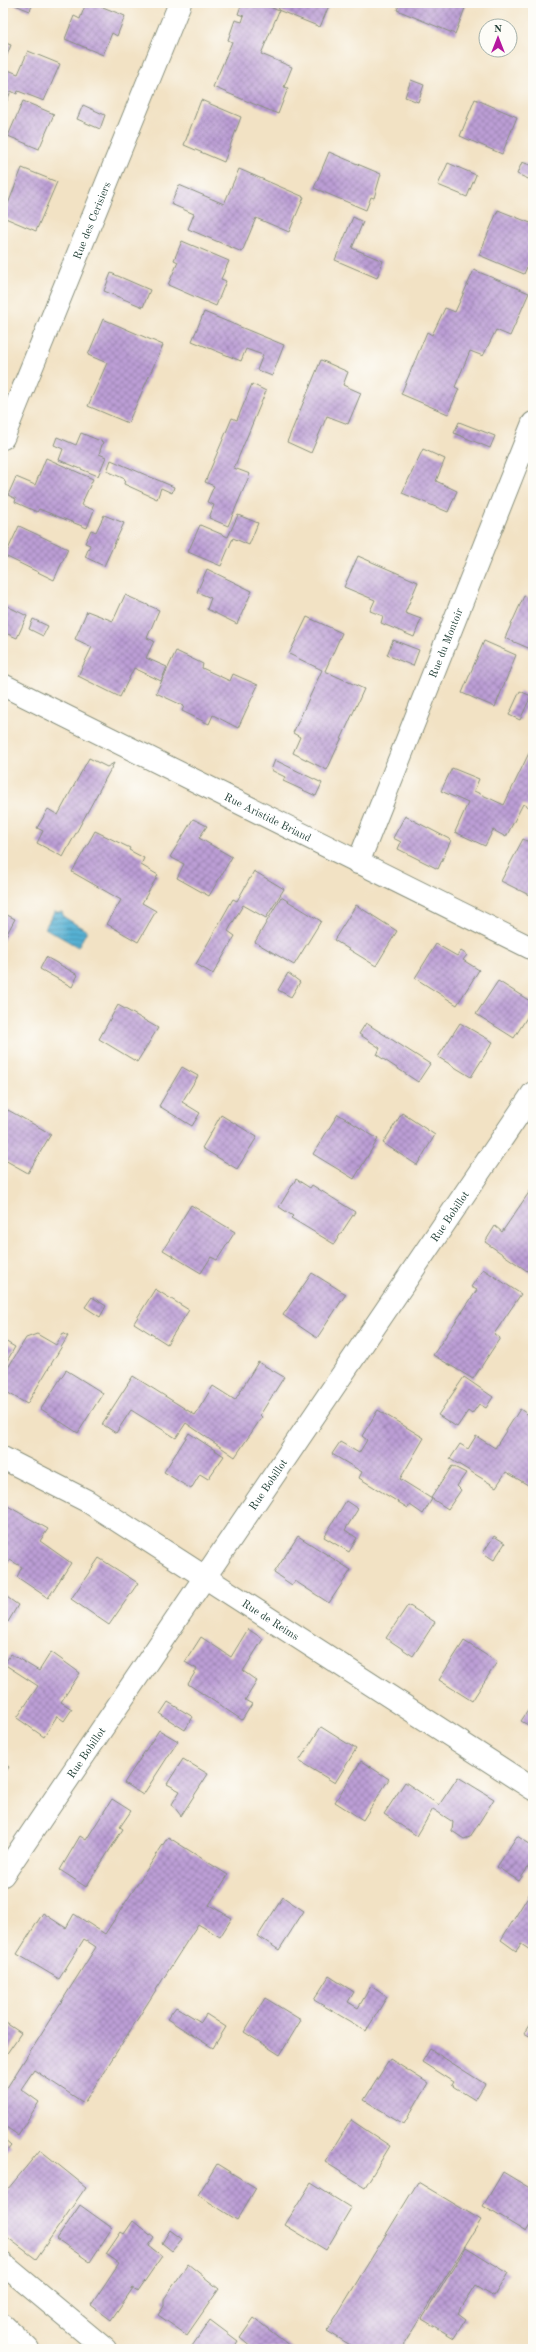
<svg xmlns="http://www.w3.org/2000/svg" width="536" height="2352" font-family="'Old Standard TT',serif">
	<defs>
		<pattern id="water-rules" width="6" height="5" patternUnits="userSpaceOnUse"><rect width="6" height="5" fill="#55b0d3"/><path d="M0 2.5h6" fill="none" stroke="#4690ac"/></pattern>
		<pattern id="building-cross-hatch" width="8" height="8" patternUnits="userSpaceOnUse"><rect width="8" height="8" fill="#bc9ed5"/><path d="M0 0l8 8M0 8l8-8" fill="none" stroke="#9882ae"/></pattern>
	</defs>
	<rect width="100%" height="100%" fill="#fdfcf7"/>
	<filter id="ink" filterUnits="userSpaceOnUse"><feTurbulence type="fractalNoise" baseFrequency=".025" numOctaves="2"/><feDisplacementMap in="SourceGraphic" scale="8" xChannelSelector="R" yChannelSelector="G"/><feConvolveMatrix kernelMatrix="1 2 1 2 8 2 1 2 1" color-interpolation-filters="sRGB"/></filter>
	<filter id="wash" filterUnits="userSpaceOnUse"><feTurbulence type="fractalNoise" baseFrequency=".012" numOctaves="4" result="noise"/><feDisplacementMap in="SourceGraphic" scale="16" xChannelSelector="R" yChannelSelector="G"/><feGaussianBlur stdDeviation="0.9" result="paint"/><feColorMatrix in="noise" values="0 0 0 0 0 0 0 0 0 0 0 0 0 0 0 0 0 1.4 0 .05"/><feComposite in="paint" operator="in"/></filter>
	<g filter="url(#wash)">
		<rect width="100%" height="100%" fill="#f2e2c4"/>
		<!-- water -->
		<polygon fill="url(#water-rules)" stroke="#3a7684" points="54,912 62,912 64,917 87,931 78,947 45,928"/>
		<g id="blocks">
			<!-- building -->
			<g fill="url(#building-cross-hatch)">
				<polygon points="10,3 33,3 30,11"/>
				<polygon points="86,3 93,3 125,16 117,36 112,33 103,55 65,39 74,16 80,19"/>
				<polygon points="242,3 261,3 279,11 261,54 292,67 284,87 288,88 278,114 213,87 232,42 228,40 235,20 242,22 244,16 238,14"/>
				<polygon points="281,3 330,3 320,27 278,10"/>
				<polygon points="400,3 467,3 455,34 397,10"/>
				<polygon points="3,42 11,45 3,65"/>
				<polygon points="28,51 60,64 44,101 18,91 17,94 11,91 3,110 3,68 18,74"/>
				<polygon points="411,80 424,85 418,102 405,97"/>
				<polygon points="475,99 517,117 502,154 460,136"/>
				<polygon points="201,100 241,117 224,162 184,145"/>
				<polygon points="23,101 54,114 39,149 8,136"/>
				<polygon points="83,105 105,115 100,129 77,119"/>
				<polygon points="329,152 381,174 374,198 371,197 366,210 314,188"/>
				<polygon points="522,162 533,166 533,181 517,174"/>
				<polygon points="448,163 476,175 467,197 438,185"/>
				<polygon points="22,168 57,182 36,231 3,217"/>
				<polygon points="239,169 304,197 289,232 256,218 242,252 188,229 194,214 171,204 179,185 224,204"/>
				<polygon points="498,210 533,224 533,253 524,274 479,255"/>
				<polygon points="353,217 363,222 352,248 383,261 377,278 335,260"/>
				<polygon points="182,241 229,261 221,279 226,281 216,306 168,285 178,262 174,260"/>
				<polygon points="474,270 529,293 510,336 496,330 483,356 470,351 455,387 459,389 448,414 401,394 427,332 432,335 445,308 455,312"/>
				<polygon points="111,273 150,290 143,307 104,291"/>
				<polygon points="204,312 284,345 272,376 257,370 263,355 246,349 241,361 192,341"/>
				<polygon points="103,319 163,345 128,423 88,406 107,363 88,355"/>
				<polygon points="321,360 348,372 343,385 361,393 348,424 327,416 311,453 287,442"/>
				<polygon points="252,384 266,391 234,468 250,474 228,526 209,518 214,505 207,502 214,486 205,482 232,418 237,420"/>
				<polygon points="459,422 495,436 490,448 454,433"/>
				<polygon points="81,433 103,442 99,454 106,457 98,476 59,460 63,449 54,445 57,437 76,445"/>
				<polygon points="423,449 445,459 436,481 457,491 448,512 402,493"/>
				<polygon points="46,458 93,479 81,505 94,510 87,528 39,509 37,512 15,502 16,499 8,495 16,477 35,485"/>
				<polygon points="111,460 174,487 172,493 161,488 157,499 124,484 125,479 107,471"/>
				<polygon points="104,515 124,523 104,566 85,557 90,545 85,543 91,530 96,532"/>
				<polygon points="238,515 258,523 249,545 233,538 221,566 188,552 200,525 228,537"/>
				<polygon points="19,526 68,549 54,580 5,556"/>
				<polygon points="358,556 418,582 405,613 421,619 414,637 381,623 383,616 370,611 375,600 344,587"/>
				<polygon points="207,569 252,591 237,624 207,609 211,598 197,592"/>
				<polygon points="125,595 159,610 147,638 154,641 146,658 167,667 161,681 134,668 120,697 78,676 92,647 75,639 87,611 113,621"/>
				<polygon points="524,596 532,599 533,597 533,650 505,638"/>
				<polygon points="3,604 27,616 17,638 3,632"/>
				<polygon points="307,617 342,633 325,671 364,689 327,770 293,753 300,737 293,733 322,670 289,654"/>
				<polygon points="33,619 48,626 43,636 29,629"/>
				<polygon points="393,640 419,650 413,666 387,655"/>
				<polygon points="484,641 516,655 495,707 462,693"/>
				<polygon points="176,651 203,664 202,668 230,681 233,674 258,685 238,728 213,715 209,724 182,711 184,706 156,693"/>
				<polygon points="520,691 531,696 520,720 509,715"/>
				<polygon points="529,753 533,754 533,809 523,804 506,837 493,830 485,846 455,832 468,803 441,791 452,768 479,779 474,791 504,805"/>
				<polygon points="89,758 107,767 114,763 63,857 37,843 43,831 37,828 48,809 58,815"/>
				<polygon points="275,760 322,783 316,796 283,781 285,777 271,770"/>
				<polygon points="405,816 451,840 438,869 398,849 401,842 393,838"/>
				<polygon points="193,819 207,826 199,838 232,857 209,896 177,878 184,864 170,857"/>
				<polygon points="95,831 130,848 129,850 144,858 141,865 158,875 142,903 156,911 138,942 107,924 121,900 72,872"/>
				<polygon points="523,839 533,844 533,897 501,881"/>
				<polygon points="254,871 284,889 266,918 243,905 228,931 235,936 213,974 196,964 233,899 237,901"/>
				<polygon points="281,897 321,921 294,965 255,942"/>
				<polygon points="356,905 397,931 376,966 334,940"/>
				<polygon points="3,913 15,919 3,941"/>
				<polygon points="436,944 457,956 461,951 467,955 463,960 479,970 457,1005 415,978"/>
				<polygon points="46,957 78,975 72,987 40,969"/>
				<polygon points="288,973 300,982 291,997 278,990"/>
				<polygon points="498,981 533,1003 533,1008 514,1038 476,1014"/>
				<polygon points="118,1005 158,1028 137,1062 99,1039"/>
				<polygon points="366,1023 430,1064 418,1082 377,1055 380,1048 359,1034"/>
				<polygon points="460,1023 493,1042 471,1077 438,1057"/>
				<polygon points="182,1067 198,1076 182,1102 200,1113 192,1126 159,1106"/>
				<polygon points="8,1110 51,1134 28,1173 3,1159 3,1119"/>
				<polygon points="402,1113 435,1135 417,1165 383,1143"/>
				<polygon points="338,1114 378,1139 354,1179 313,1154"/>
				<polygon points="221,1115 257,1137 237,1169 202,1148"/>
				<polygon points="296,1179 310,1188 312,1185 355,1212 334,1244 291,1218 293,1216 279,1207"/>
				<polygon points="530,1191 533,1193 533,1275 485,1242 495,1226 502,1232"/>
				<polygon points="191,1205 235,1232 217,1260 211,1257 201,1273 163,1250"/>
				<polygon points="483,1269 521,1294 494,1334 500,1338 473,1379 433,1355 477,1290 471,1287"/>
				<polygon points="312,1273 346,1294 317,1338 283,1315"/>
				<polygon points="155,1289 189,1310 167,1344 134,1323"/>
				<polygon points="92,1297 106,1306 100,1317 85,1307"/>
				<polygon points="63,1333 68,1336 27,1404 3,1390 3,1376 26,1338 37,1334 56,1345"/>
				<polygon points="3,1340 15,1347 3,1368"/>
				<polygon points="258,1362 284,1377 260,1415 262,1417 235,1457 186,1423 176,1438 131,1410 116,1433 102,1424 133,1376 195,1415 213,1386 235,1400"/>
				<polygon points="66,1370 103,1393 78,1433 41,1409"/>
				<polygon points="464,1377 493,1397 486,1408 479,1404 472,1414 468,1411 457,1427 438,1415"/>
				<polygon points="520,1409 533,1418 533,1488 506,1472 496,1487 450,1459 460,1444 468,1449 476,1436 495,1448"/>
				<polygon points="378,1410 424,1438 400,1479 432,1499 423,1514 410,1505 408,1508 359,1478 362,1472 332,1454 340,1442 359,1453 367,1440 362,1436"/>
				<polygon points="189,1433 224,1456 208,1479 200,1474 191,1489 164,1472"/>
				<polygon points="452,1466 466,1473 457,1486 461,1490 448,1509 431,1498"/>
				<polygon points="346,1501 358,1509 345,1530 357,1538 349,1552 324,1537"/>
				<polygon points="6,1505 48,1529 40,1541 71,1563 48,1598 17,1577 22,1567 10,1560 5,1569 3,1567 3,1510"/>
				<polygon points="298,1536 351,1570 329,1603 295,1581 292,1585 274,1573"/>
				<polygon points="494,1536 505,1543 494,1560 483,1553"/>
				<polygon points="99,1558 138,1583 109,1625 71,1599"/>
				<polygon points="4,1595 18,1605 8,1622 3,1619"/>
				<polygon points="408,1605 435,1622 413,1656 386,1638"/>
				<polygon points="248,1629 263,1639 243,1671 257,1681 245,1700 252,1704 242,1720 188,1684 197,1669 185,1662 201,1637 231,1657"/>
				<polygon points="464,1641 497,1662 472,1701 439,1680"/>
				<polygon points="51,1652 80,1673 61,1702 72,1709 64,1721 57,1716 44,1737 17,1718 38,1686 4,1664 11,1654 39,1671"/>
				<polygon points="168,1702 193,1717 185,1730 160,1714"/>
				<polygon points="533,1703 533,1728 521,1721"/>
				<polygon points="321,1727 356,1749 335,1783 299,1761"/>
				<polygon points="159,1730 178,1741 143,1795 124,1783"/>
				<polygon points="183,1759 208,1774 181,1816 172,1804 180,1791 167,1784"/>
				<polygon points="361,1761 389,1779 363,1820 335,1802"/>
				<polygon points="3,1762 9,1767 3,1776"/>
				<polygon points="458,1777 494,1799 470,1837 464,1839 452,1831 453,1822 433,1809 417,1836 384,1814 405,1782 439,1805"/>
				<polygon points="112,1799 131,1811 120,1827 123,1829 86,1887 60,1870 80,1836 86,1840"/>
				<polygon points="517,1836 533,1846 533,1860 519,1881 497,1867"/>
				<polygon points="168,1837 228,1875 209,1905 232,1918 220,1937 198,1924 84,2103 34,2070 21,2089 39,2102 18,2135 3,2125 3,2094 96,1947 84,1939 59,1979 17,1954 43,1913 66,1928 74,1914 105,1934"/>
				<polygon points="530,1893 533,1895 533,1952 521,1944 516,1951 501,1940"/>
				<polygon points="283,1897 304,1911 279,1950 258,1936"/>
				<polygon points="329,1976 354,1992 348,2002 358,2008 371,1986 387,1997 366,2031 314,2000"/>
				<polygon points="265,1998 301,2020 280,2055 244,2032"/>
				<polygon points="176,2007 201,2022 206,2014 226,2027 213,2048 167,2019"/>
				<polygon points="533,2019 533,2038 524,2033"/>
				<polygon points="3,2021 21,2033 3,2059"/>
				<polygon points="430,2049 485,2084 475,2100 451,2085 453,2082 422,2062"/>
				<polygon points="390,2059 428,2083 404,2124 364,2100"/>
				<polygon points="351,2120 390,2146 365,2187 325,2162"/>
				<polygon points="3,2139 11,2146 3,2156"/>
				<polygon points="40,2150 86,2187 36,2259 3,2234 3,2195"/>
				<polygon points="217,2164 256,2188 237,2220 198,2195"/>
				<polygon points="503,2172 533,2190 533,2220 526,2232 483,2206"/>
				<polygon points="418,2182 481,2220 401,2349 357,2349 327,2331"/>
				<polygon points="311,2183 351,2208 326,2250 285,2225"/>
				<polygon points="80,2205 112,2228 90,2262 57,2239"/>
				<polygon points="133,2221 154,2238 149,2246 162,2256 138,2291 133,2288 111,2320 91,2305 119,2263 106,2254 121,2232 124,2234"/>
				<polygon points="170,2230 182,2239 172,2251 162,2243"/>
				<polygon points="466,2247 508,2273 494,2296 476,2285 458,2313 466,2319 454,2338 422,2319"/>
				<polygon points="188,2264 219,2289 187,2335 158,2315 164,2306 164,2299"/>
				<polygon points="254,2318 290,2346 294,2349 253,2349 240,2338"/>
				<polygon points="210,2320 238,2341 233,2349 190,2349"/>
			</g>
		</g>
	</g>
	<g filter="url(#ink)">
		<use href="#blocks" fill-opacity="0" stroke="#88907c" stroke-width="1"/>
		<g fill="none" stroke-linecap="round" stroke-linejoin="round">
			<!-- minor casing -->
			<g stroke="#88907c" stroke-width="24">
				<g id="minor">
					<path id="s1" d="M3 438 180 3"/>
					<path id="s2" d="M3 685 533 949"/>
					<path id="s3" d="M358 863 533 423"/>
					<path id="s4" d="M3 1458 87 1501 533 1789"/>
					<path id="s5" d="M3 1875 533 1093"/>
					<polyline points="3,2264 105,2349"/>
				</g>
			</g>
			<!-- primary casing -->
			<g stroke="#88907c" stroke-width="24">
				<polyline id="primary" points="3,2325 28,2349"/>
			</g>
			<!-- minor -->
			<use href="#minor" stroke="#fff" stroke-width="22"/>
			<!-- primary -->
			<use href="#primary" stroke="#fff" stroke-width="22"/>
		</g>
	</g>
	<g text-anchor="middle" stroke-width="4" stroke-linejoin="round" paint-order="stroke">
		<!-- street labels -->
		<g font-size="11" fill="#1f3d34" stroke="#fdfcf7">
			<text dy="4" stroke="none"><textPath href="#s1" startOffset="235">Rue des Cerisiers</textPath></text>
			<text dy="4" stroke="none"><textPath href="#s3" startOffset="237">Rue du Montoir</textPath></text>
			<text dy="4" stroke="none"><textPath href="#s2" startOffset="296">Rue Aristide Briand</textPath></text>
			<text dy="4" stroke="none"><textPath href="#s5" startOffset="796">Rue Bobillot</textPath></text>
			<text dy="4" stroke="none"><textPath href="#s5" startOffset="472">Rue Bobillot</textPath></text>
			<text dy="4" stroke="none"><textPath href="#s4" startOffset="313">Rue de Reims</textPath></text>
			<text dy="4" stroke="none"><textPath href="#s5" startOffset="148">Rue Bobillot</textPath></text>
		</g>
	</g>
	<!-- margin -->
	<rect width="536" height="2352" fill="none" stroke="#fdfcf7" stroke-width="16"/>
	<!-- north arrow -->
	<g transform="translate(498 38)"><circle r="19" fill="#fdfcf7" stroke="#a4b0a9"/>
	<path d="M0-3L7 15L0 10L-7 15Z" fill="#b5179e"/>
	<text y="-6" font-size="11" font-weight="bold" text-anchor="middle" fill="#1f3d34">N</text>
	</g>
</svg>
